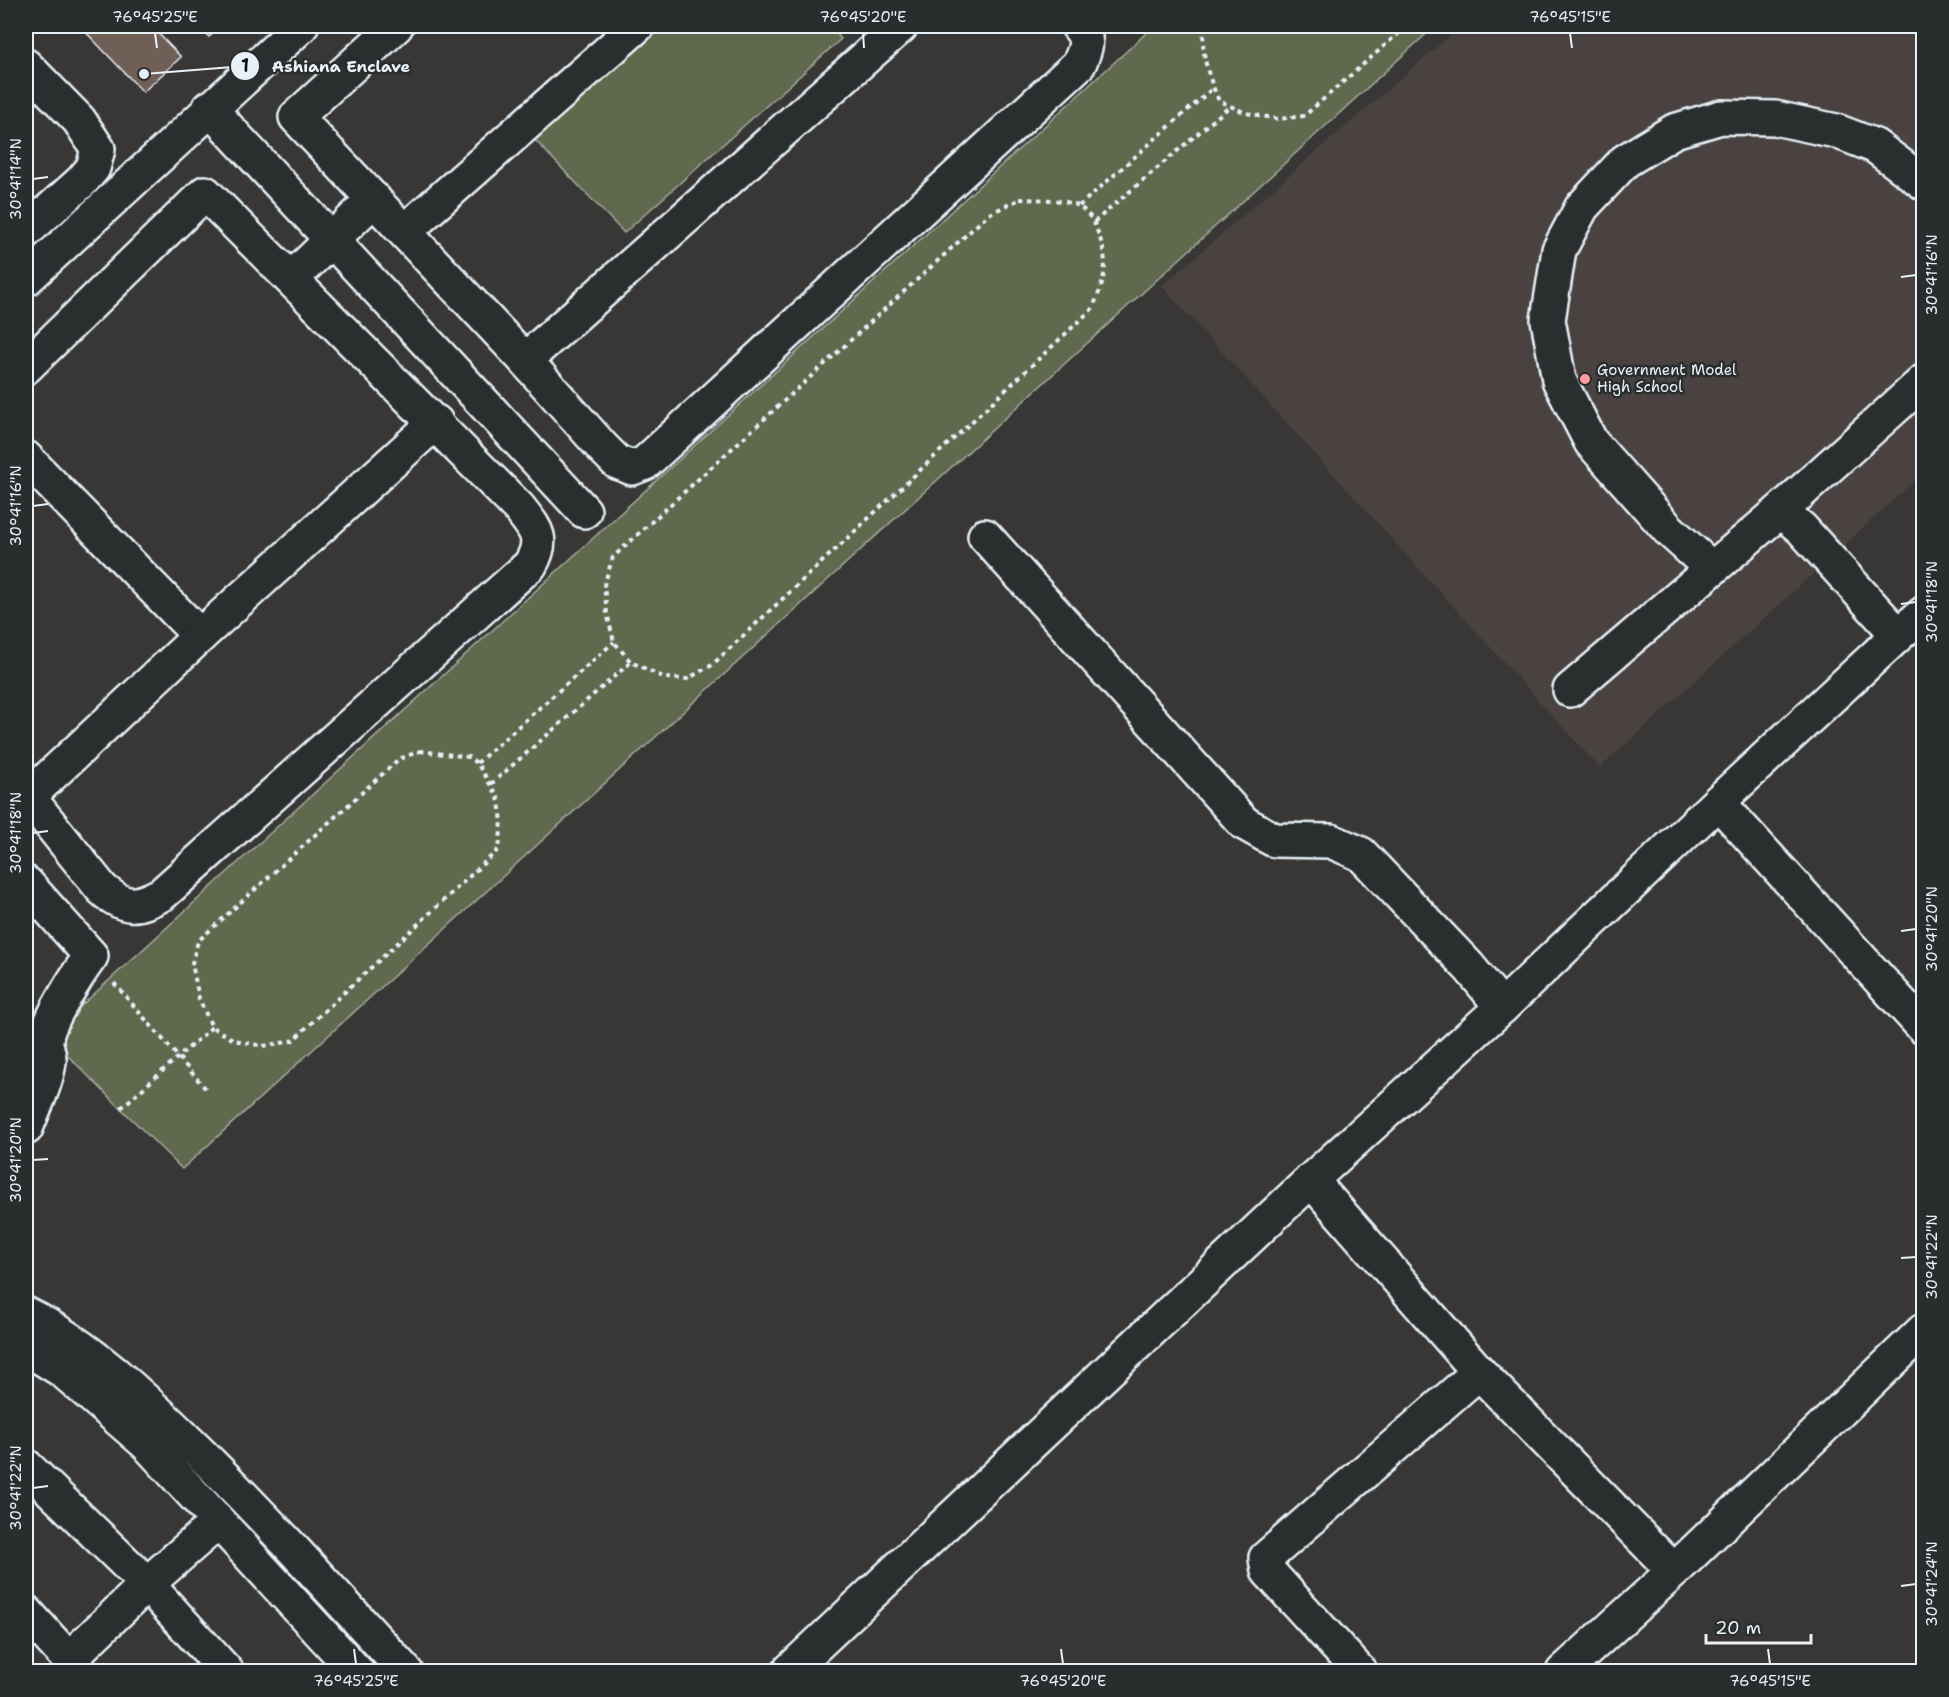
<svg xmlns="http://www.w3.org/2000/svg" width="1949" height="1697" font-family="'Shantell Sans',sans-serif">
	<rect width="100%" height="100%" fill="#383736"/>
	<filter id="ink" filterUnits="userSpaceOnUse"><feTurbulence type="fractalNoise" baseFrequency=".0167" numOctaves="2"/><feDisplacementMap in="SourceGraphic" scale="12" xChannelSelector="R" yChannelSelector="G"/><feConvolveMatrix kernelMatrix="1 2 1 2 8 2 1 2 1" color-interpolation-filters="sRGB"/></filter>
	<g filter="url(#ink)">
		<!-- built -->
		<polygon fill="#484340" points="1461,26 1923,26 1923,473 1600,768 1162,286"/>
		<!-- green -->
		<g fill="#60674d" stroke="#a4aca2" stroke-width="1.5">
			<polygon points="664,26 829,26 841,39 624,233 533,138"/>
			<polygon points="1154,26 1435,26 182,1169 48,1036"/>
		</g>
		<!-- building -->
		<g fill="#6f5f56" stroke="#e8f1f8" stroke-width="1.5">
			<polygon points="80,26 151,26 181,57 143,92"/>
			<polygon points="198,26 222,26 209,37"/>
		</g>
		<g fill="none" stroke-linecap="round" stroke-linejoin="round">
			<!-- minor casing -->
			<g stroke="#e8f1f8" stroke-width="38">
				<g id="minor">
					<path d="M396 26 296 117 525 360 603 448 617 462 632 468 645 463 1079 64C1086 48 1090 40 1078 26"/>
					<polyline points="26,66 79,120 98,149 93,168 81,182 26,231"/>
					<polyline points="209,108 584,511"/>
					<polyline points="405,231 637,26"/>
					<polyline points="26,279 301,26"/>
					<polyline points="291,279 374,199"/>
					<polyline points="525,360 901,26"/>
					<path d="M26 367 205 193 519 508C535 529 546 538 530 565L162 894C136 908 125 909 102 889L26 794"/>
					<polyline points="26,458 200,636"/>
					<polyline points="1780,511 1801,528 1898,635"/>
					<polyline points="985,536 1244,823 1274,840 1331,841 1361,854 1469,967 1502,1007"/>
					<polyline points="1712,569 1668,529 1591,442 1559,380 1548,320 1559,250 1582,207 1625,161 1674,131 1721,117 1775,118 1836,131 1875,146 1924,183"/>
					<polyline points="1570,690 1780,511 1924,381"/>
					<polyline points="28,797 200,636 436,422"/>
					<polyline points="1718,802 1924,1028"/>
					<path d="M26 883 91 956C79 972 48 1020 46 1039 45 1046 50 1054 49 1062 46 1085 34 1107 26 1128"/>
					<polyline points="1311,1180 1479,1372 1266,1558 1268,1571 1360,1672"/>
					<path d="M26 1314C90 1345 146 1400 196 1449 269 1521 337 1597 406 1672"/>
					<polyline points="26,1348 63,1371 147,1444 357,1672"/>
					<polyline points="1479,1372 1674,1571"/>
					<polyline points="26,1466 147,1584 227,1672"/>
					<polyline points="26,1612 80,1672"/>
					<polyline points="69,1659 147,1584 218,1522"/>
					<polyline points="788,1672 1311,1180 1502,1007 1718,802 1898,635 1924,613"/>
					<polyline points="1563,1672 1674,1571 1924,1330"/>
				</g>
			</g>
			<!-- path -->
			<g stroke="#e8f1f8" stroke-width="4" stroke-dasharray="4.5 4.5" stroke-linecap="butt">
				<path d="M1205 26C1199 50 1209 78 1219 101L1246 113 1278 119 1304 116 1407 26"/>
				<path d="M1020 199C1036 200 1067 198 1080 207 1089 213 1095 223 1098 233 1110 263 1105 281 1092 309L712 665 687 679 665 678 631 662 614 642 607 613 604 585 613 557 989 214Z"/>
				<polyline points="1079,206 1213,88"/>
				<polyline points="1094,222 1230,106"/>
				<polygon points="420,751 469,757 477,763 498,797 502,821 499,849 292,1041 263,1046 234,1040 212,1027 199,999 192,963 198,941 399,759"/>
				<polyline points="477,763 614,642"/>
				<polyline points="491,784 631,662"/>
				<polyline points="114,983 206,1089"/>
				<polyline points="121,1108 212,1027"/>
			</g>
			<!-- minor -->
			<use href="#minor" stroke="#2a2d2e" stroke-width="33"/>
		</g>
	</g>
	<!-- ticks -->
	<path fill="none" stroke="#e8f1f8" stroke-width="2" d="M155 33 157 48M863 33 864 48M1570 33 1572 48M33 179 48 177M1901 277 1916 275M33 506 48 504M1901 604 1916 602M33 833 48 831M1901 931 1916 929M33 1160 48 1159M1901 1258 1916 1257M33 1488 48 1486M1901 1586 1916 1584M354 1649 356 1664M1061 1649 1063 1664M1768 1649 1770 1664"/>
	<!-- markers -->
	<circle fill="#ff9aa2" stroke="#2a2d2e" stroke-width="2" cx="1585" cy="379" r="6"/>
	<g text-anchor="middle" stroke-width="5" stroke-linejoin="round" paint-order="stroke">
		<!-- poi labels -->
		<g font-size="15" fill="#e8f1f8" stroke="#2a2d2e" text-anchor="start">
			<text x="1597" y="375">Government Model<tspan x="1597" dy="17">High School</tspan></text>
		</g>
	</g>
	<!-- callouts -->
	<path fill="none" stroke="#e8f1f8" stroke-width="2" d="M144 74L245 66"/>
	<g fill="#e8f1f8" stroke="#2a2d2e" stroke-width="2">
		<circle cx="144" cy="74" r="6"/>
		<circle cx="245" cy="66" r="15"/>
	</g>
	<g font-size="18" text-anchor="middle" font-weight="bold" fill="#111">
		<text x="245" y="72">1</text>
	</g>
	<g font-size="16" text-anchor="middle" font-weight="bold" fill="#e8f1f8" stroke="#2a2d2e" stroke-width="5" stroke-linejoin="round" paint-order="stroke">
		<text x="341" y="72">Ashiana Enclave</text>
	</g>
	<!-- margin -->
	<rect width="1949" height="1697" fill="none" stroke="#2a2d2e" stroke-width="66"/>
	<!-- scale -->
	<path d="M1706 1634v9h105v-9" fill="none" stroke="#e8f1f8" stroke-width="3"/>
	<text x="1715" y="1634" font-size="18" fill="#e8f1f8" stroke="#2a2d2e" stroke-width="4.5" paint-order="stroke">20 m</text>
	<rect x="33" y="33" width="1883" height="1631" fill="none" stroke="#e8f1f8" stroke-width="2"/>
	<g font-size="15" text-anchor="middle" fill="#e8f1f8">
		<text x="155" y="22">76°45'25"E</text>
		<text x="863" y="22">76°45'20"E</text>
		<text x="1570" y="22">76°45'15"E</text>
		<text transform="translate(16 179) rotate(-90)" y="5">30°41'14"N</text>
		<text transform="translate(1932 275) rotate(-90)" y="5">30°41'16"N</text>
		<text transform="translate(16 506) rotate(-90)" y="5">30°41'16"N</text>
		<text transform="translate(1932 602) rotate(-90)" y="5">30°41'18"N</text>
		<text transform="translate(16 833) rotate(-90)" y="5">30°41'18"N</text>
		<text transform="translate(1932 929) rotate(-90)" y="5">30°41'20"N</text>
		<text transform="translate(16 1160) rotate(-90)" y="5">30°41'20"N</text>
		<text transform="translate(1932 1257) rotate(-90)" y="5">30°41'22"N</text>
		<text transform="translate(16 1488) rotate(-90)" y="5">30°41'22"N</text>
		<text transform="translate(1932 1584) rotate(-90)" y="5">30°41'24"N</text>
		<text x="356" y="1686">76°45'25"E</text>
		<text x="1063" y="1686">76°45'20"E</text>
		<text x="1770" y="1686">76°45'15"E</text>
	</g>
</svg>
